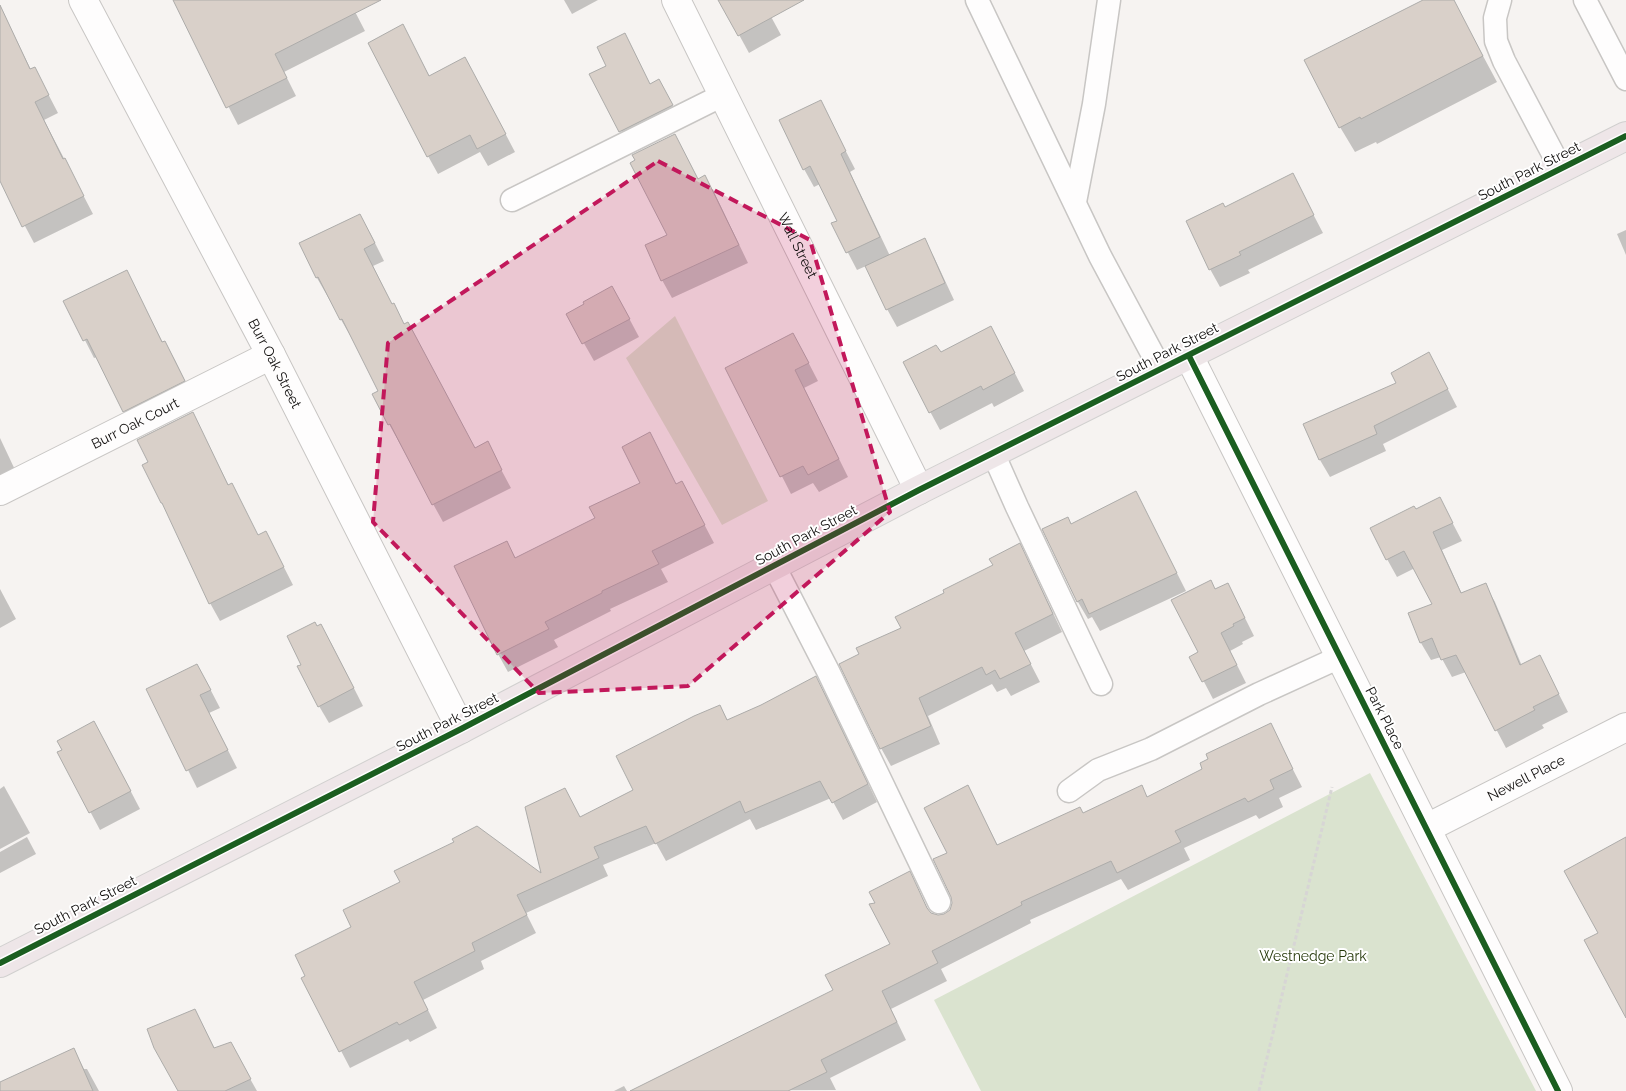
<svg xmlns="http://www.w3.org/2000/svg" width="1626" height="1091" font-family="Raleway,sans-serif">
	<rect width="100%" height="100%" fill="#f6f3f1"/>
	<!-- green -->
	<g fill="#dae3cf">
		<polygon points="675,316 768,501 722,525 626,358"/>
		<polygon points="1370,773 1536,1091 981,1091 934,1000"/>
	</g>
	<!-- shadow -->
	<g fill="#0003">
		<polygon points="173,0 349,0 365,31 284,72 296,96 238,125"/>
		<polygon points="564,0 598,0 572,14"/>
		<polygon points="720,0 762,0 781,35 749,53"/>
		<polygon points="1426,0 1453,0 1497,82 1377,144 1376,142 1355,152 1340,127"/>
		<polygon points="0,6 31,70 44,86 58,113 44,120 93,214 34,243 0,179"/>
		<polygon points="412,44 430,77 475,76 515,152 488,166 480,152 438,174 428,156"/>
		<polygon points="634,52 650,85 668,98 682,123 631,149 590,74"/>
		<polygon points="820,101 855,169 850,172 890,256 924,240 934,257 954,300 897,327 887,309 866,266 857,270 833,224 838,221 820,184 814,187 804,169"/>
		<polygon points="684,153 698,180 705,177 715,194 748,263 672,298 662,280"/>
		<polygon points="1292,174 1323,233 1248,270 1250,273 1220,287 1210,269 1225,208"/>
		<polygon points="1626,230 1626,255 1617,234"/>
		<polygon points="370,233 384,261 373,266 392,305 475,449 487,443 511,488 443,522 373,395 380,391 351,337 317,278 301,243"/>
		<polygon points="126,271 163,343 165,342 175,360 194,399 134,429 97,357 94,358 65,301"/>
		<polygon points="622,305 639,337 594,361 568,315"/>
		<polygon points="991,327 1024,391 994,407 992,403 940,430 904,363 940,354"/>
		<polygon points="803,352 818,381 804,388 848,477 819,492 813,483 791,494 727,369"/>
		<polygon points="1439,372 1457,407 1383,444 1386,451 1330,477 1320,460 1304,425"/>
		<polygon points="192,413 229,486 231,484 258,536 266,532 293,585 220,621 210,603 171,518 162,503 150,463"/>
		<polygon points="650,434 676,485 682,482 714,543 661,569 668,582 610,609 611,611 554,640 558,647 508,672 498,654 507,542 516,559 596,519 642,484"/>
		<polygon points="0,438 17,474 0,482"/>
		<polygon points="1440,499 1462,541 1442,550 1462,594 1485,585 1495,602 1522,666 1540,657 1568,712 1542,725 1544,728 1506,748 1466,672 1452,677 1441,657 1431,660 1421,643 1410,614 1433,605 1415,568 1397,577 1387,559 1415,511"/>
		<polygon points="1145,510 1186,591 1100,631 1092,617 1088,619 1078,602 1044,530"/>
		<polygon points="1019,545 1029,562 1062,632 1024,651 1040,682 1011,696 1006,688 997,692 992,684 928,716 940,744 891,766 881,748 902,628 946,593 994,565"/>
		<polygon points="0,589 16,619 0,628"/>
		<polygon points="1216,590 1237,602 1254,636 1242,642 1243,644 1230,651 1246,683 1213,699 1191,657 1199,653"/>
		<polygon points="331,643 363,706 329,723 319,706"/>
		<polygon points="816,678 826,695 877,802 843,820 831,798 756,830 750,819 666,861 656,843 603,865 608,876 526,913 536,933 481,961 484,969 423,1000 437,1028 410,1042 408,1039 350,1068 303,978 543,876 565,789 580,818 634,790 720,706 728,721 761,706"/>
		<polygon points="207,683 220,708 209,713 237,768 197,788 148,690"/>
		<polygon points="1270,725 1302,787 1279,798 1283,807 1259,819 1256,815 1184,848 1190,860 1128,890 1121,879 1030,920 1031,923 941,969 947,981 891,1009 906,1040 830,1078 836,1090 631,1091 835,990 891,944 877,904 909,873 930,913 937,916 946,915 951,910 953,904 948,853 968,787 998,846 1083,815 1141,787 1148,798 1204,769"/>
		<polygon points="104,740 140,809 100,830 59,753"/>
		<polygon points="4,786 30,833 0,849 0,789"/>
		<polygon points="27,837 36,854 0,873 0,852"/>
		<polygon points="195,1010 215,1049 240,1061 257,1091 179,1091"/>
		<polygon points="74,1050 84,1069 87,1069 99,1091 33,1091"/>
		<polygon points="624,1086 627,1091 614,1091"/>
	</g>
	<!-- building -->
	<g fill="#d9d0c9" stroke="#adacaa">
		<polygon points="173,0 381,0 275,54 287,78 226,108"/>
		<polygon points="718,0 804,0 738,36"/>
		<polygon points="1423,0 1454,0 1483,56 1361,119 1360,117 1339,128 1304,60"/>
		<polygon points="0,5 30,69 35,67 49,95 35,102 63,159 65,158 84,196 22,227 0,181"/>
		<polygon points="403,24 429,76 465,57 506,134 477,149 470,135 427,157 368,43"/>
		<polygon points="625,33 650,84 659,79 673,105 619,132 589,74 606,66 597,47"/>
		<polygon points="821,100 846,151 841,154 880,237 846,253 831,223 837,221 810,166 803,170 779,120"/>
		<polygon points="675,134 698,179 705,175 739,245 661,281 645,245 667,235 630,163 635,160 632,155"/>
		<polygon points="1293,173 1314,215 1239,252 1241,255 1209,270 1186,221 1223,203 1225,207"/>
		<polygon points="360,214 375,243 364,249 392,304 394,303 404,324 408,322 475,448 488,441 502,470 432,505 390,424 388,425 372,394 378,391 342,319 340,320 318,277 316,278 299,243"/>
		<polygon points="925,238 945,283 886,310 865,266"/>
		<polygon points="127,270 162,342 165,341 185,381 123,412 87,339 83,341 63,301"/>
		<polygon points="612,286 630,319 582,344 566,314 584,304 583,302"/>
		<polygon points="991,326 1015,373 983,390 981,386 929,413 903,362 936,345 941,352"/>
		<polygon points="793,333 809,363 795,370 839,459 808,475 803,466 780,477 725,368"/>
		<polygon points="1429,352 1448,389 1374,426 1377,434 1319,460 1303,424 1396,383 1391,373"/>
		<polygon points="193,412 228,485 232,483 258,535 266,531 284,567 209,604 162,503 161,503 142,465 148,462 137,440"/>
		<polygon points="650,432 676,484 682,481 705,525 652,551 659,564 602,591 602,593 545,622 549,629 497,655 454,566 507,541 515,558 595,518 589,507 640,483 622,447"/>
		<polygon points="1136,491 1177,573 1089,614 1082,599 1077,602 1042,529 1068,517 1071,524"/>
		<polygon points="1440,497 1453,523 1433,532 1461,593 1486,583 1520,665 1540,655 1559,694 1533,707 1535,710 1495,731 1456,655 1441,660 1432,638 1420,643 1408,613 1432,604 1404,551 1386,560 1370,528 1414,506 1416,509"/>
		<polygon points="1020,543 1053,614 1015,633 1031,664 1000,679 995,670 986,675 982,667 919,698 931,726 880,749 839,664 859,654 856,648 901,628 895,617 944,593 943,590 993,565 989,559"/>
		<polygon points="1211,580 1215,589 1228,583 1245,618 1233,624 1234,626 1221,633 1237,665 1202,682 1189,657 1198,652 1171,600"/>
		<polygon points="315,622 317,626 321,624 354,688 318,707 297,666 301,665 287,636"/>
		<polygon points="197,664 211,690 200,695 228,750 186,771 146,689"/>
		<polygon points="816,676 868,784 832,803 820,781 745,813 740,801 655,844 646,826 594,847 599,858 517,895 527,915 472,943 475,951 414,982 428,1010 399,1025 397,1022 339,1052 301,978 305,976 295,955 351,927 343,910 400,882 394,871 454,842 452,839 477,826 541,873 525,807 565,788 580,817 633,790 616,756 694,716 720,705 727,720 761,705"/>
		<polygon points="94,721 131,791 89,813 57,752 62,750 57,741"/>
		<polygon points="1271,723 1293,769 1270,780 1274,789 1248,802 1245,798 1175,831 1181,842 1117,873 1111,861 1021,902 1022,905 932,951 938,963 882,991 897,1022 821,1060 827,1072 788,1091 630,1091 833,990 825,975 890,944 869,904 875,903 869,892 910,871 927,908 931,913 938,915 944,914 950,910 952,903 951,897 933,859 947,853 924,808 968,785 997,845 1080,807 1083,813 1142,785 1147,797 1202,769 1200,763 1208,759 1206,754"/>
		<polygon points="1626,837 1626,1018 1584,940 1598,933 1564,871"/>
		<polygon points="195,1009 214,1048 231,1042 251,1079 225,1091 178,1091 154,1048 147,1029"/>
		<polygon points="74,1048 93,1091 0,1091 0,1082"/>
	</g>
	<g fill="none" stroke-linecap="round" stroke-linejoin="round">
		<!-- lane casing -->
		<g stroke="#c8c6c4" stroke-width="25">
			<g id="lane">
				<polyline points="977,0 1100,256 1161,370"/>
				<polyline points="1500,0 1495,18 1496,41 1504,61 1561,169"/>
				<polyline points="1585,0 1626,79"/>
				<polyline points="512,200 723,95"/>
				<polyline points="1075,202 1094,104 1109,0"/>
				<polyline points="993,453 1017,507 1101,684"/>
				<polyline points="774,566 828,671 939,902"/>
				<polyline points="1069,791 1098,770 1151,749 1259,694 1340,657"/>
			</g>
		</g>
		<!-- street casing -->
		<g stroke="#c8c6c4" stroke-width="30">
			<g id="street">
				<path id="s1" d="M83 0 271 355 461 729"/>
				<path id="s2" d="M676 0 919 490"/>
				<polyline points="1189,356 1558,1091"/>
				<path id="s3" d="M0 491 271 355"/>
				<path id="s4" d="M1427 828 1626 727"/>
			</g>
		</g>
		<!-- primary casing -->
		<g stroke="#d1d0cf" stroke-width="30">
			<polyline id="primary" points="0,963 461,729 919,490 1626,136"/>
		</g>
		<!-- path -->
		<polyline stroke="#d7d5d5" stroke-width="3" stroke-dasharray="4 2.5" stroke-linecap="butt" points="1259,1091 1332,787"/>
		<!-- lane -->
		<use href="#lane" stroke="#fefdfd" stroke-width="22"/>
		<!-- street -->
		<use href="#street" stroke="#fefdfd" stroke-width="28"/>
		<!-- primary -->
		<use href="#primary" stroke="#eee6e8" stroke-width="28"/>
		<!-- cycleway casing -->
		<g stroke="#fff" stroke-width="9">
			<g id="cycleway">
				<polyline points="1189,356 1558,1091"/>
				<polyline points="0,963 461,729 919,490 1626,136"/>
			</g>
		</g>
		<!-- cycleway -->
		<use href="#cycleway" stroke="#1b5e20" stroke-width="6"/>
	</g>
	<!-- marked area -->
	<path fill="#c2185b" fill-opacity="0.2" stroke="#c2185b" stroke-width="4" stroke-dasharray="10 6" stroke-linejoin="round" d="M658 161 810 240 890 512 688 686 539 693 373 522 388 343Z"/>
	<g text-anchor="middle" stroke-width="4" stroke-linejoin="round" paint-order="stroke">
		<!-- street labels -->
		<g font-size="14" fill="#100e0d" stroke="#fff">
			<text transform="translate(1529 171) rotate(-27)" y="5">South Park Street</text>
			<text dy="5" stroke="none"><textPath href="#s2" startOffset="274">Wall Street</textPath></text>
			<text transform="translate(1167 352) rotate(-27)" y="5">South Park Street</text>
			<text dy="5" stroke="none"><textPath href="#s1" startOffset="411">Burr Oak Street</textPath></text>
			<text dy="5" stroke="none"><textPath href="#s3" startOffset="151">Burr Oak Court</textPath></text>
			<text transform="translate(806 535) rotate(-28)" y="5">South Park Street</text>
			<text transform="translate(1385 718) rotate(63)" y="5">Park Place</text>
			<text transform="translate(447 722) rotate(-27)" y="5">South Park Street</text>
			<text dy="5" stroke="none"><textPath href="#s4" startOffset="111">Newell Place</textPath></text>
			<text transform="translate(85 905) rotate(-27)" y="5">South Park Street</text>
		</g>
		<!-- park labels -->
		<g font-size="14" fill="#26390a" stroke="#fff">
			<text x="1313" y="961">Westnedge Park</text>
		</g>
	</g>
</svg>
